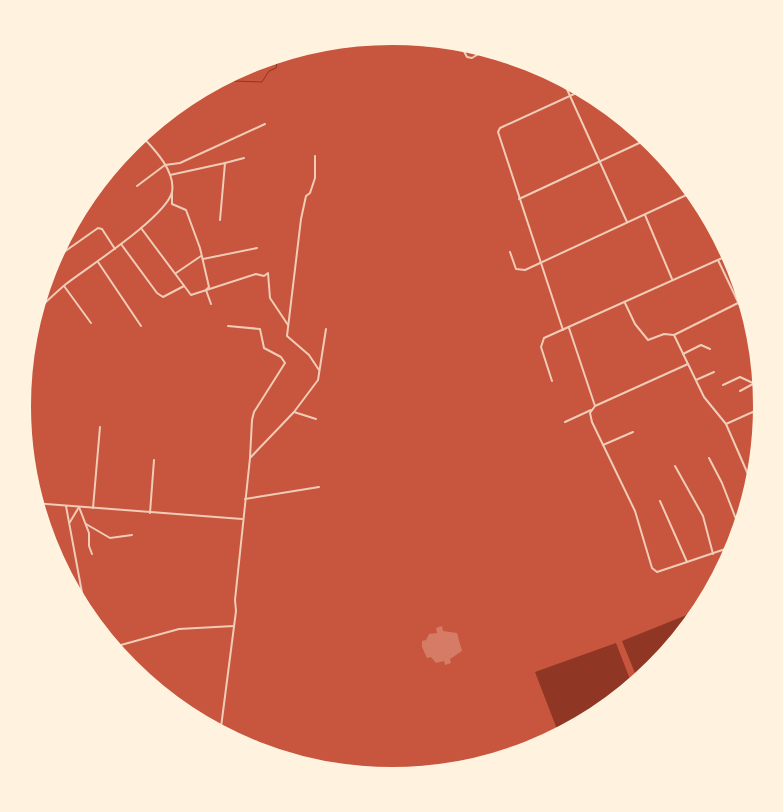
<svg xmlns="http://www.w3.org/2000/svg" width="783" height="812" font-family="'Golos Text',sans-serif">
	<rect width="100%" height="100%" fill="#c8553d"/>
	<!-- water -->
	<g fill="#8f3625">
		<polygon points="704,608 655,670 639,683 622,641"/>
		<polygon points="616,643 633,687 598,716 560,737 535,672"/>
	</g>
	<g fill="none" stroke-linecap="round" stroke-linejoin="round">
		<!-- stream -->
		<g stroke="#8f3625" stroke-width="1">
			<polyline points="128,143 140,144"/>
			<polyline points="95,182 113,170 119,161 136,149 159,122 179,111 200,90 232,81 262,82 269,71 276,68 277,63 300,46"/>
		</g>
	</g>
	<!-- building -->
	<polygon fill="#d67c66" points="442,626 443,631 457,633 462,651 450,659 451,663 445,665 444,661 436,663 431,657 427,658 422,647 422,641 426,640 429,634 437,633 436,628"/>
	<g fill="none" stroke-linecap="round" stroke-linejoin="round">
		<!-- minor -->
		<g stroke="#f1ccb7" stroke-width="2">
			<polyline points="458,40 467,57 472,58 488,48"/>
			<polyline points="239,67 242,70"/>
			<polyline points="561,76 627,222"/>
			<polyline points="315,156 315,178 310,193 306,196 301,219 287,336 309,355 319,370"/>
			<polyline points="225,163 244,158"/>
			<polyline points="170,175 225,163 220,220"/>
			<polyline points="137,186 165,165 180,163 265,124"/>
			<polyline points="172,193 172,204 186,210 200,248 209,287 206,290 211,304"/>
			<polyline points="519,199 650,138"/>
			<polyline points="74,214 93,202"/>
			<polyline points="645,215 672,279"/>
			<polyline points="141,228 191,295 256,274 264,276 268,273 270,298 288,325"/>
			<polyline points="121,244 157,293 163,297 184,286"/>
			<polyline points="510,252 516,269 525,270 695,191"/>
			<polyline points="203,259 257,248"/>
			<polyline points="718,260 758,344"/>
			<polyline points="98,262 141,326"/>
			<polyline points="47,264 98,228 102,229 115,249"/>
			<polyline points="176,273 201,256"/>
			<polyline points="64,286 91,323"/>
			<polyline points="625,303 635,324 648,340 664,334 674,335 738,303"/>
			<path d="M32 315C43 305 54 294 66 284 88 267 166 217 172 192 176 170 152 147 139 133"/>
			<polyline points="228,326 260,329 264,348 281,357 285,363 254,412 252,420 250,458"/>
			<polyline points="569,328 595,406"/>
			<polyline points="563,330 498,132 500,128 585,89"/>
			<polyline points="674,335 688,364 595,406 590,413 592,422 635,511 652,568 657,572 687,562"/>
			<polyline points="683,354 701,345 710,349"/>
			<polyline points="688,364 704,397 726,424 754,488"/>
			<polyline points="696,380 714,372"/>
			<polyline points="552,381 541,347 544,338 731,254"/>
			<polyline points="723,385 740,377 753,383"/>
			<polyline points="740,391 762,379"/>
			<polyline points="294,412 316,419"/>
			<polyline points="753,412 762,431"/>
			<polyline points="565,422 591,410"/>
			<polyline points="726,424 764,407"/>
			<polyline points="603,445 633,432"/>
			<polyline points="709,458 722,483 741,532"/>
			<polyline points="675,466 703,516 713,554"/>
			<polyline points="245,499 319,487"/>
			<polyline points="660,501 687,562 737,545"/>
			<polyline points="33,503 242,519"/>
			<polyline points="66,506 83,598 90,624"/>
			<polyline points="79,507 89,533 89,546 92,554"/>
			<polyline points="93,508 100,427"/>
			<polyline points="150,513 154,460"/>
			<polyline points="70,522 79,507"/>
			<polyline points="86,524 110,538 132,535"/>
			<polyline points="73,596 81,588"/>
			<polyline points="110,648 179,629 234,626"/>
			<polyline points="220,735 236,611 235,600 250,458 294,412 318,380 326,329"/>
		</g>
	</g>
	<!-- crop -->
	<path d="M0 0H783V812H0ZM28 406a364 364 0 1 1 728 0a364 364 0 1 1-728 0Z" fill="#fff3e0" fill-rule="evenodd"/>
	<path fill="none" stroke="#fff3e0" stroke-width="6" d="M28 406a364 364 0 1 1 728 0a364 364 0 1 1-728 0Z"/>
</svg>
